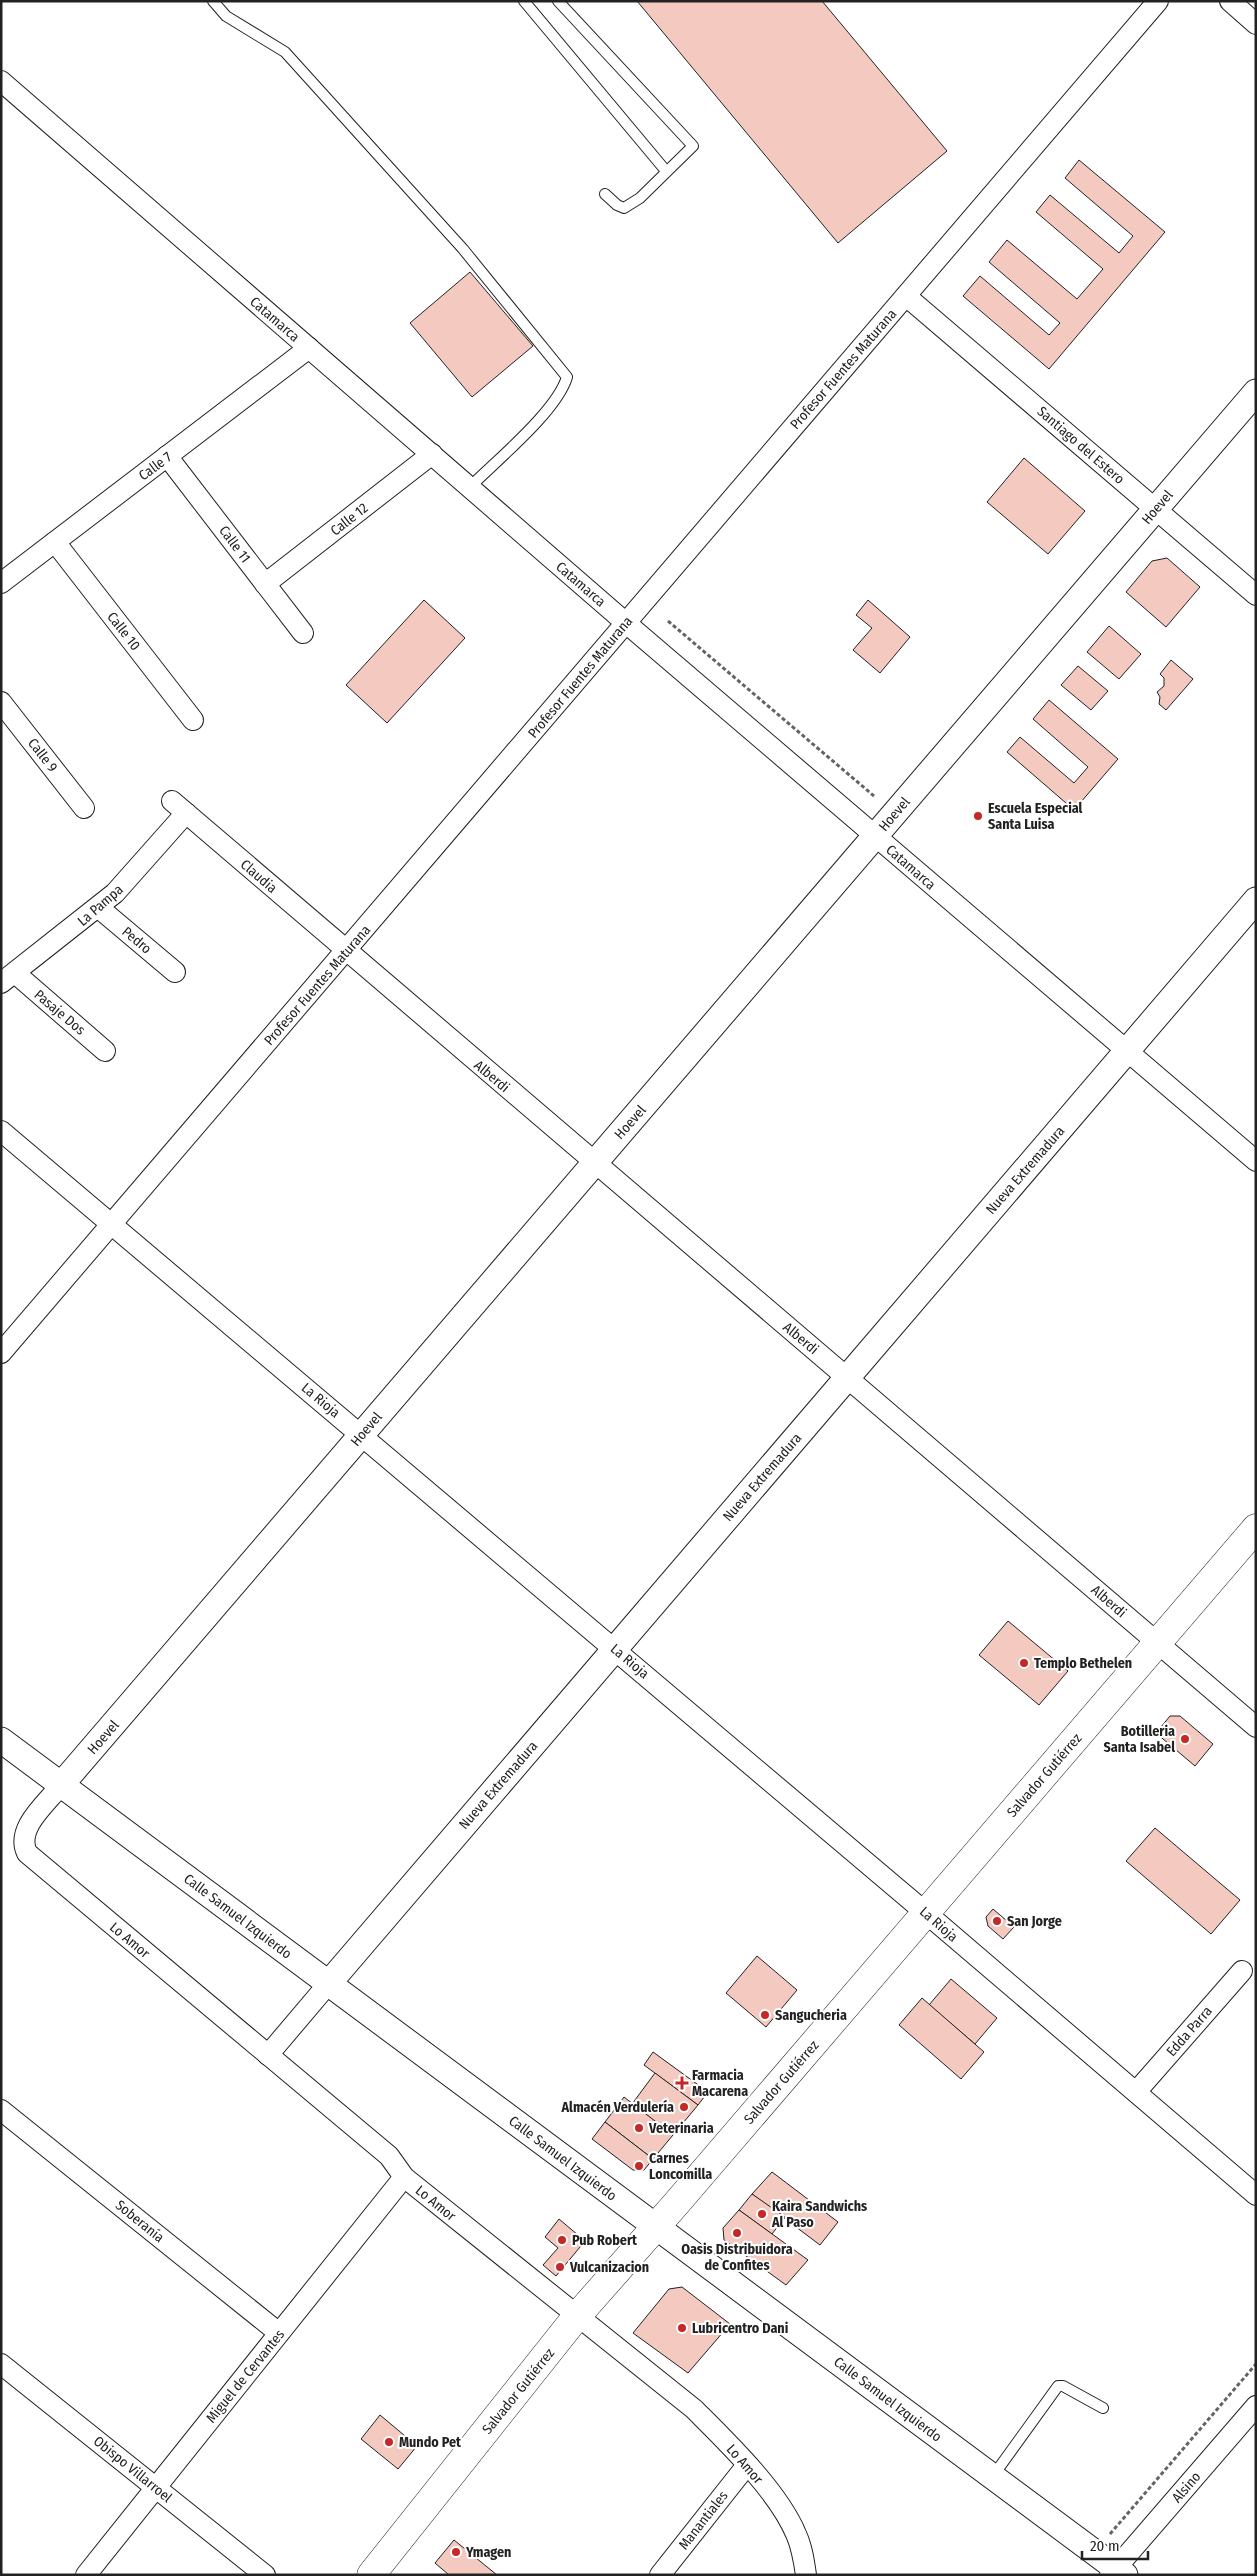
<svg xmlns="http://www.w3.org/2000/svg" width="1257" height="2576" font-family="'Fira Sans Condensed',sans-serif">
	<rect width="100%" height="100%" fill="#fff"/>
	<!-- building -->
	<g fill="#f3c9c0" stroke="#222">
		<polygon points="637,1 822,1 947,151 838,243"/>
		<polygon points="1079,160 1165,232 1049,369 963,296 980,276 1049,335 1060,323 989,262 1007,240 1077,299 1103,269 1036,212 1050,195 1119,253 1133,236 1065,178"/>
		<polygon points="470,272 533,346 472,397 410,323"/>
		<polygon points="1024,458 1085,511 1048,554 987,502"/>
		<polygon points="1167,558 1200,587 1166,627 1126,592 1152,561"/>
		<polygon points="424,600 465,638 387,723 346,685"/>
		<polygon points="868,600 910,637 880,673 853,650 872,628 856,615"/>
		<polygon points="1109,626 1141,654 1119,679 1087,652"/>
		<polygon points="1171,660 1193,679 1166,710 1159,704 1160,697 1157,692 1164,686 1164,678 1160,674"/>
		<polygon points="1078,666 1108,691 1091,710 1061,685"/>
		<polygon points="1049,700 1118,759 1074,810 1007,752 1020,737 1074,783 1088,767 1033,719"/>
		<polygon points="1008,1621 1068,1671 1039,1705 979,1655"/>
		<polygon points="1170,1716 1180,1716 1213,1744 1195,1766 1156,1733"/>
		<polygon points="1155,1828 1240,1900 1211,1934 1126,1861"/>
		<polygon points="993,1909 1014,1927 1003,1939 988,1926 986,1917"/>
		<polygon points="757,1956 797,1990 766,2027 726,1993"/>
		<polygon points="951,1979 997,2018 975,2044 929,2005"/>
		<polygon points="922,1998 984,2052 961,2079 899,2025"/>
		<polygon points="653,2052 708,2092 698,2105 644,2065"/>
		<polygon points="655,2073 698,2105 673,2135 632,2104"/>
		<polygon points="624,2097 673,2135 653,2159 605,2122"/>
		<polygon points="605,2122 653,2159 644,2170 633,2170 592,2139"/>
		<polygon points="772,2172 838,2222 820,2245 752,2194"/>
		<polygon points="752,2194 785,2217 772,2234 739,2210"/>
		<polygon points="739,2210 808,2260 786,2285 724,2240 723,2228"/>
		<polygon points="559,2219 585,2241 556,2276 543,2265 558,2248 545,2237"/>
		<polygon points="682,2287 730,2324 688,2373 633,2333 669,2289"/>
		<polygon points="380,2415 417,2446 398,2469 361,2439"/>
		<polygon points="454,2540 497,2575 449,2575 435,2563"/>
	</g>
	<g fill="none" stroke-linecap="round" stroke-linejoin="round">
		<!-- service casing -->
		<g stroke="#222" stroke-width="12">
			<g id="service">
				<path d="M213 1 226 16 285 52 463 249 567 377C557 411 497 460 470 487"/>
				<polyline points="524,1 666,171"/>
				<polyline points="558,1 693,146 640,198 624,208 617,205 605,194"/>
				<polyline points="993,2476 1058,2386 1063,2386 1103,2408"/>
			</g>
		</g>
		<!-- minor casing -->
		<g stroke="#222" stroke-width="22">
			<g id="minor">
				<polyline points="1230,1 1256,24"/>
				<polyline points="1,81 626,623 1256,1161"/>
				<polyline points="906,296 1256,595"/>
				<polyline points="167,456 303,633"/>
				<polyline points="55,542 193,720"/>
				<polyline points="1,583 309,348"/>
				<polyline points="265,584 432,454"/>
				<polyline points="1,702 84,808"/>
				<polyline points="172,801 1256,1727"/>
				<polyline points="99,908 175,972"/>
				<polyline points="15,973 105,1051"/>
				<polyline points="1,983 115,893 186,813"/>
				<polyline points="1,1131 926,1913 1256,2195"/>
				<polyline points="1,1353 1158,1"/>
				<path d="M61 1785C47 1803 15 1828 27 1853L389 2156 404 2177 694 2409C727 2442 778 2491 796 2534 802 2547 804 2561 806 2575"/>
				<polyline points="268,2055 329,1983"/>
				<polyline points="1136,2092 1242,1971"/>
				<polyline points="1,2110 279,2333"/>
				<polyline points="1,2364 265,2575"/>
				<polyline points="86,2575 404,2177"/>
				<polyline points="660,2575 747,2465"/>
				<polyline points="1110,2575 1256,2406"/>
			</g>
		</g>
		<!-- tertiary casing -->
		<g stroke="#222" stroke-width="27">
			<g id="tertiary">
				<polyline points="1,1740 1125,2575"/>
				<polyline points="61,1785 1256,392"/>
				<polyline points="329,1983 1256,900"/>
			</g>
		</g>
		<!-- secondary casing -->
		<g stroke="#222" stroke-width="29">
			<polyline id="secondary" points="371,2575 577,2316 675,2205 1256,1528"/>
		</g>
		<!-- path -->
		<g stroke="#646464" stroke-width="3" stroke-dasharray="4 2.5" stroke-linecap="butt">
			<polyline points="668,621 874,796"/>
			<polyline points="1110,2534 1256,2364"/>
		</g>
		<!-- service -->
		<use href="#service" stroke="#fff" stroke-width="10"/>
		<!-- minor -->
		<use href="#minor" stroke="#fff" stroke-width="20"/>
		<!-- tertiary -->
		<use href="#tertiary" stroke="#fff" stroke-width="25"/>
		<!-- secondary -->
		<use href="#secondary" stroke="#fff" stroke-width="28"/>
	</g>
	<!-- markers -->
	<g fill="#c62828" stroke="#fff" stroke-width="2">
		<circle cx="978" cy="816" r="5"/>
		<circle cx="1024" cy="1663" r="5"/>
		<circle cx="1185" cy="1739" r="5"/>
		<circle cx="997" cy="1921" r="5"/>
		<circle cx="765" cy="2015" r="5"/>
		<path d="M679.5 2075.5h5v5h5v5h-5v5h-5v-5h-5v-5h5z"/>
		<circle cx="684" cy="2107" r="5"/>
		<circle cx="639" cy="2128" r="5"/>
		<circle cx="639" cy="2166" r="5"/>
		<circle cx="762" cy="2214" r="5"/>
		<circle cx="737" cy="2233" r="5"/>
		<circle cx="562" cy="2240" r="5"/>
		<circle cx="560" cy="2267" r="5"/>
		<circle cx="682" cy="2328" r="5"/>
		<circle cx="389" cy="2442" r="5"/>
		<circle cx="456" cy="2552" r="5"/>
	</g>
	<g text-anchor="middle" stroke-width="4" stroke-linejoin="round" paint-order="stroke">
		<!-- street labels -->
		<g font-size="14" fill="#222" stroke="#fff">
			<text transform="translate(275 319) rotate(41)" y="5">Catamarca</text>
			<text transform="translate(843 369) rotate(-49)" y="5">Profesor Fuentes Maturana</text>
			<text transform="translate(1081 445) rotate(41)" y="5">Santiago del Estero</text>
			<text transform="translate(155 466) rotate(-37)" y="5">Calle 7</text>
			<text transform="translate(1157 507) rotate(-50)" y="5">Hoevel</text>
			<text transform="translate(349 519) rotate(-38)" y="5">Calle 12</text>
			<text transform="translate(235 544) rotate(53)" y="5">Calle 11</text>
			<text transform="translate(581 584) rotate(41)" y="5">Catamarca</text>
			<text transform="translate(124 631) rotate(52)" y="5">Calle 10</text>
			<text transform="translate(580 677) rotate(-50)" y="5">Profesor Fuentes Maturana</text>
			<text transform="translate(43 755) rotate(52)" y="5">Calle 9</text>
			<text transform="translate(894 814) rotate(-50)" y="5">Hoevel</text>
			<text transform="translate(911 867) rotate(41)" y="5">Catamarca</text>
			<text transform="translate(259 876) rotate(41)" y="5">Claudia</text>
			<text transform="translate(100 905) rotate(-41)" y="5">La Pampa</text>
			<text transform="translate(137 940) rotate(40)" y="5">Pedro</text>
			<text transform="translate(317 985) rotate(-49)" y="5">Profesor Fuentes Maturana</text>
			<text transform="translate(60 1012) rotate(40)" y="5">Pasaje Dos</text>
			<text transform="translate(492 1076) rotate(40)" y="5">Alberdi</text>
			<text transform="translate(630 1122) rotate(-49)" y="5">Hoevel</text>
			<text transform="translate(1025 1170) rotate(-49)" y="5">Nueva Extremadura</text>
			<text transform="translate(801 1338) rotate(40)" y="5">Alberdi</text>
			<text transform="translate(321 1400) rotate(40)" y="5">La Rioja</text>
			<text transform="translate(366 1429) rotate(-50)" y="5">Hoevel</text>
			<text transform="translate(762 1477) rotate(-49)" y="5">Nueva Extremadura</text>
			<text transform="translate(1109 1601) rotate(41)" y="5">Alberdi</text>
			<text transform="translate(630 1661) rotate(40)" y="5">La Rioja</text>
			<text transform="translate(103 1737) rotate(-49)" y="5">Hoevel</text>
			<text transform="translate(1044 1775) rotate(-49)" y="5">Salvador Gutiérrez</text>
			<text transform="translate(498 1785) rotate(-49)" y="5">Nueva Extremadura</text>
			<text transform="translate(238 1916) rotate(37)" y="5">Calle Samuel Izquierdo</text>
			<text transform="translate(939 1924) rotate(41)" y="5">La Rioja</text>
			<text transform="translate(130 1940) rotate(40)" y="5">Lo Amor</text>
			<text transform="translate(1189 2031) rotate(-49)" y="5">Edda Parra</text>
			<text transform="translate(781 2082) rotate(-49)" y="5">Salvador Gutiérrez</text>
			<text transform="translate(563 2158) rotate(37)" y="5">Calle Samuel Izquierdo</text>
			<text transform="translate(436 2203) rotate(39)" y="5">Lo Amor</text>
			<text transform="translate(140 2221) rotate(39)" y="5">Soberanía</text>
			<text transform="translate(245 2376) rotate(-51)" y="5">Miguel de Cervantes</text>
			<text transform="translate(518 2391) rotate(-51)" y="5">Salvador Gutiérrez</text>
			<text transform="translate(888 2399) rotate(37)" y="5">Calle Samuel Izquierdo</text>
			<text transform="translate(745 2464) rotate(49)" y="5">Lo Amor</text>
			<text transform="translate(133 2469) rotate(39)" y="5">Obispo Villarroel</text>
			<text transform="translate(1186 2487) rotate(-49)" y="5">Alsino</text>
			<text transform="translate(703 2520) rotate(-52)" y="5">Manantiales</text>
		</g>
		<!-- poi labels -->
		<g font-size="14" font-weight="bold" fill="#222" stroke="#fff" text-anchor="start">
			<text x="988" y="813">Escuela Especial<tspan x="988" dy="16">Santa Luisa</tspan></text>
			<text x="1034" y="1668">Templo Bethelen</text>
			<text x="1175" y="1736" text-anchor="end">Botilleria<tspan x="1175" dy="16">Santa Isabel</tspan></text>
			<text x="1007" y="1926">San Jorge</text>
			<text x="775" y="2020">Sangucheria</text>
			<text x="692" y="2080">Farmacia<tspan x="692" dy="16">Macarena</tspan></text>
			<text x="674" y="2112" text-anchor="end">Almacén Verdulería</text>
			<text x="649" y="2133">Veterinaria</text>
			<text x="649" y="2163">Carnes<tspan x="649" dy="16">Loncomilla</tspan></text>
			<text x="772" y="2211">Kaira Sandwichs<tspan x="772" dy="16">Al Paso</tspan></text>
			<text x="572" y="2245">Pub Robert</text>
			<text x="737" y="2254" text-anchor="middle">Oasis Distribuidora<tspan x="737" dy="16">de Confites</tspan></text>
			<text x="570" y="2272">Vulcanizacion</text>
			<text x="692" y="2333">Lubricentro Dani</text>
			<text x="399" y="2447">Mundo Pet</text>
			<text x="466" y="2557">Ymagen</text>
		</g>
	</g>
	<!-- border -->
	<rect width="1257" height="2576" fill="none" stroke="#222222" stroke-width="5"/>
	<!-- scale -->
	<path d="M1082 2551v8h66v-8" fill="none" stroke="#222222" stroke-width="2.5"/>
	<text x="1090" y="2551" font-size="15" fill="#222222" stroke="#ffffff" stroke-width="4" paint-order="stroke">20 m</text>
</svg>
